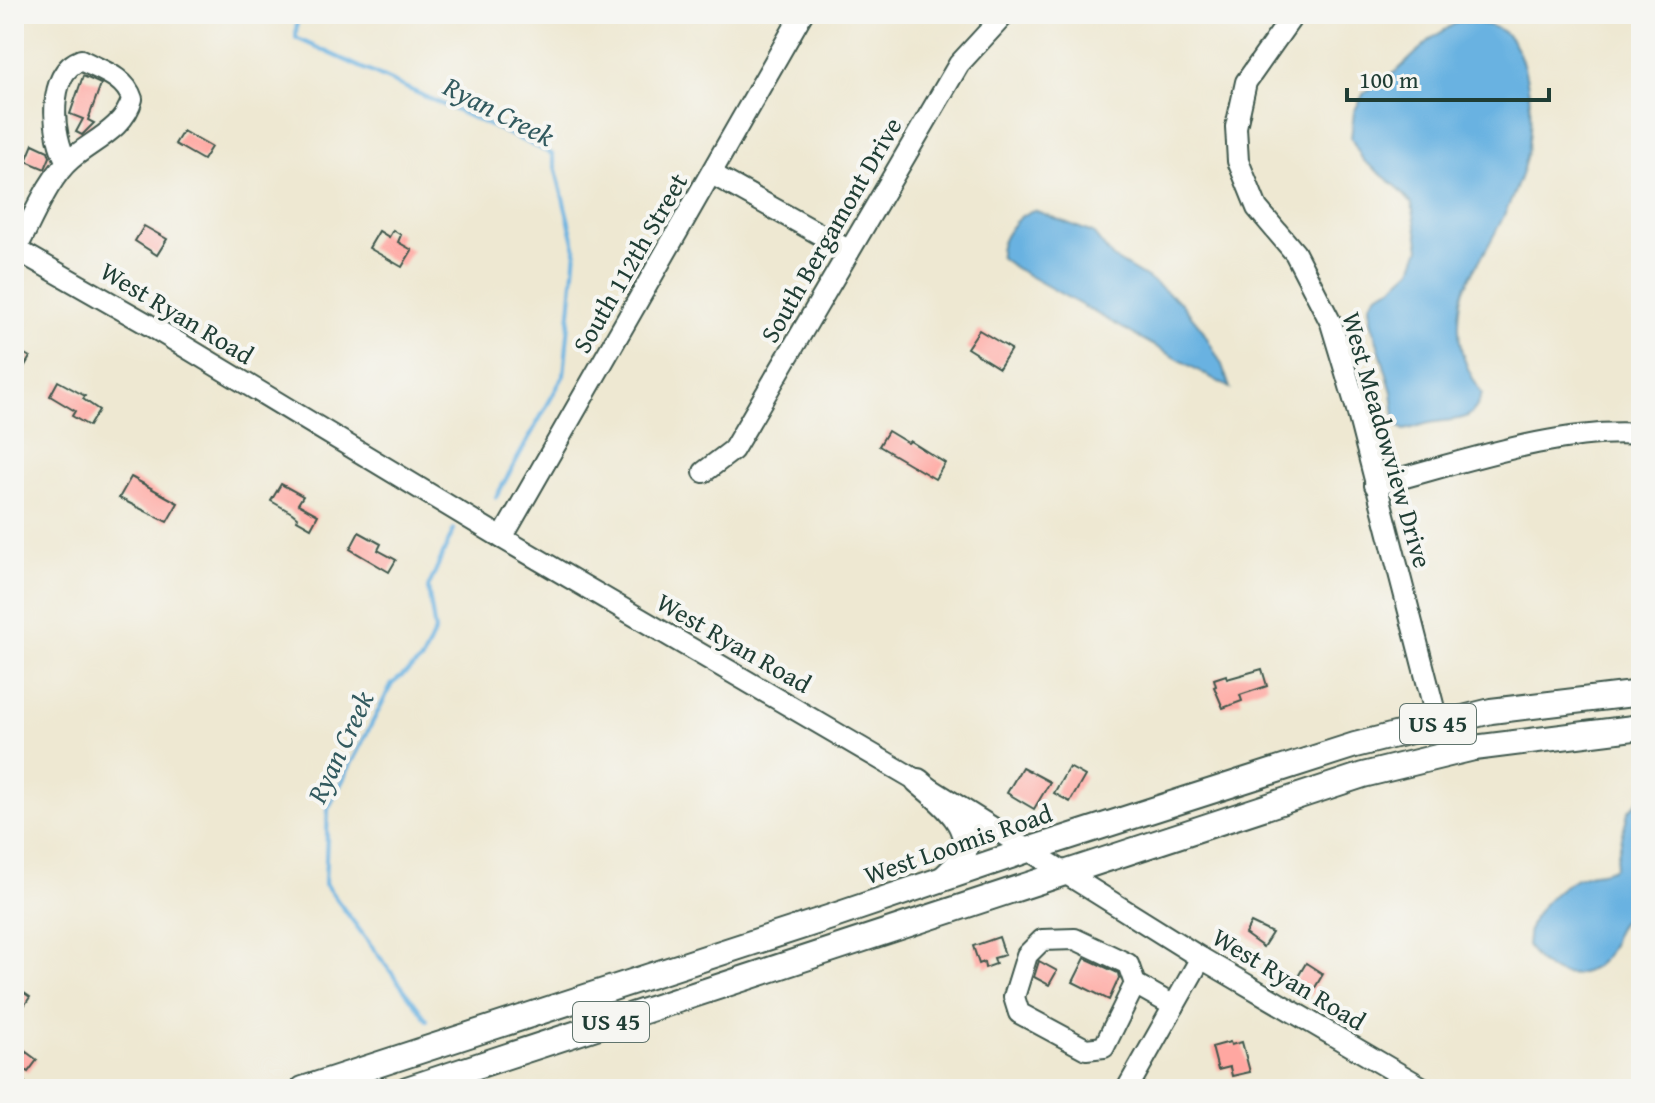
<svg xmlns="http://www.w3.org/2000/svg" width="1655" height="1103" font-family="'Gentium Book Plus',serif">
	<rect width="100%" height="100%" fill="#f6f6f2"/>
	<filter id="ink" filterUnits="userSpaceOnUse"><feTurbulence type="fractalNoise" baseFrequency=".0125" numOctaves="2"/><feDisplacementMap in="SourceGraphic" scale="16" xChannelSelector="R" yChannelSelector="G"/><feConvolveMatrix kernelMatrix="1 2 1 2 8 2 1 2 1" color-interpolation-filters="sRGB"/></filter>
	<filter id="wash" filterUnits="userSpaceOnUse"><feTurbulence type="fractalNoise" baseFrequency=".006" numOctaves="4" result="noise"/><feDisplacementMap in="SourceGraphic" scale="32" xChannelSelector="R" yChannelSelector="G"/><feGaussianBlur stdDeviation="1.8" result="paint"/><feColorMatrix in="noise" values="0 0 0 0 0 0 0 0 0 0 0 0 0 0 0 0 0 1.4 0 .05"/><feComposite in="paint" operator="in"/></filter>
	<g filter="url(#wash)">
		<rect width="100%" height="100%" fill="#eee8d2"/>
		<!-- water -->
		<g fill="#69b2e1" stroke="#44788a" stroke-width="2">
			<path d="M1459 21C1498 24 1514 29 1525 71 1541 139 1521 187 1488 246 1479 262 1464 283 1461 301 1455 339 1461 361 1482 394 1472 426 1457 417 1430 423 1421 425 1413 428 1404 430L1398 426 1395 416 1392 392 1371 321 1370 304 1377 294 1392 287 1412 269 1420 248 1412 204 1397 187 1363 160 1351 138 1354 112 1364 93 1399 69 1432 38Z"/>
			<path d="M1034 210 1093 233 1113 258 1155 283 1181 303 1202 329 1222 365 1230 388 1015 268 1000 257C998 240 1017 214 1034 210Z"/>
			<path d="M1641 797V908C1632 913 1622 919 1617 929 1614 934 1614 941 1611 947 1601 967 1581 979 1559 973 1543 968 1535 959 1527 945 1528 939 1528 931 1530 926 1539 905 1564 881 1585 875 1596 871 1605 874 1615 867L1628 812Z"/>
		</g>
		<g fill="none" stroke-linecap="round" stroke-linejoin="round">
			<!-- stream -->
			<g stroke="#69b2e1" stroke-width="4">
				<polyline points="297,14 296,38 552,154 576,250 564,375 496,497"/>
				<polyline points="427,1020 325,884 328,809 392,684 422,660 435,631 428,588 454,529"/>
			</g>
		</g>
		<g id="blocks">
			<!-- building -->
			<g fill="#ffa7a1">
				<polygon points="83,76 101,84 88,120 94,123 82,135 76,132 83,119 70,114"/>
				<polygon points="183,131 211,147 203,160 175,144"/>
				<polygon points="33,144 48,151 50,157 45,169 26,161"/>
				<polygon points="144,226 167,239 157,255 135,241"/>
				<polygon points="393,230 401,235 398,242 412,250 402,267 369,248 379,231 389,237"/>
				<polygon points="979,330 1011,349 999,368 967,348"/>
				<polygon points="14,348 30,357 14,384"/>
				<polygon points="58,381 85,396 83,399 99,410 89,426 72,416 75,411 50,396"/>
				<polygon points="888,431 908,443 910,441 945,463 935,479 879,446"/>
				<polygon points="131,477 178,503 167,522 119,498"/>
				<polygon points="281,484 303,496 298,504 318,515 311,528 297,520 298,518 292,513 271,501"/>
				<polygon points="359,532 381,544 378,550 396,560 389,572 350,549"/>
				<polygon points="1262,669 1267,686 1240,695 1242,701 1223,708 1214,687 1216,686 1214,679 1226,675 1227,679"/>
				<polygon points="1022,767 1050,782 1034,809 1007,793"/>
				<polygon points="1069,767 1085,776 1070,802 1054,793"/>
				<polygon points="1251,923 1272,933 1263,947 1245,934"/>
				<polygon points="999,937 1005,955 994,958 996,964 985,968 984,962 979,964 973,946"/>
				<polygon points="1085,958 1118,973 1119,978 1109,1000 1073,982"/>
				<polygon points="1039,961 1057,971 1049,985 1034,977"/>
				<polygon points="1306,963 1323,974 1310,996 1293,985"/>
				<polygon points="14,986 30,997 14,1021"/>
				<polygon points="1230,1042 1231,1045 1242,1042 1250,1072 1232,1076 1230,1067 1218,1070 1212,1047"/>
				<polygon points="14,1043 37,1060 28,1072 21,1067 14,1074"/>
			</g>
		</g>
	</g>
	<g filter="url(#ink)">
		<use href="#blocks" fill-opacity="0" stroke="#3e574c" stroke-width="2"/>
		<g fill="none" stroke-linecap="round" stroke-linejoin="round">
			<!-- minor casing -->
			<g stroke="#3e574c" stroke-width="24">
				<g id="minor">
					<polyline points="1294,14 1246,82 1236,127 1238,161 1257,208 1295,253 1331,323 1356,406 1438,724"/>
					<polyline points="712,174 848,250"/>
					<polyline points="14,248 149,325 502,538 918,781 1201,958 1425,1089"/>
					<path d="M16 249C31 223 48 178 71 159 92 141 125 128 132 99 125 76 99 70 81 60 46 72 52 137 67 162"/>
					<polyline points="704,472 733,450 959,64 1005,14"/>
					<path d="M1375 485C1454 465 1561 427 1641 434"/>
					<polyline points="502,538 802,14"/>
					<polyline points="1135,984 1104,1047 1086,1049 1019,1013 1014,997 1027,955 1042,940 1075,939 1128,964 1135,984 1174,1006"/>
					<polyline points="14,1087 16,1089"/>
					<polyline points="1127,1089 1201,958"/>
				</g>
			</g>
			<!-- major casing -->
			<g stroke="#3e574c" stroke-width="28">
				<g id="major">
					<path d="M918 781C939 799 977 826 962 858 959 865 951 871 945 877"/>
					<polyline points="303,1089 831,917 1028,850 1355,745 1491,711 1641,693"/>
					<polyline points="407,1089 1363,775 1474,748 1641,727"/>
				</g>
			</g>
			<!-- minor -->
			<use href="#minor" stroke="#fff" stroke-width="20"/>
			<!-- major -->
			<use href="#major" stroke="#fff" stroke-width="24"/>
		</g>
	</g>
	<g text-anchor="middle" stroke-width="8" stroke-linejoin="round" paint-order="stroke">
		<!-- shield labels -->
		<g fill="#f6f6f2" stroke="#60746d" stroke-width="2">
			<rect x="1400" y="704" width="76" height="40" rx="6"/>
			<rect x="573" y="1002" width="76" height="40" rx="6"/>
		</g>
		<g font-size="24" font-weight="bold" fill="#1f3d34">
			<text x="1438" y="732">US 45</text>
			<text x="611" y="1030">US 45</text>
		</g>
		<!-- street labels -->
		<g font-size="26" fill="#1f3d34" stroke="#f6f6f2">
			<text transform="translate(831 230) rotate(-60)" y="9">South Bergamont Drive</text>
			<text transform="translate(630 263) rotate(-60)" y="9">South 112th Street</text>
			<text transform="translate(177 313) rotate(31)" y="9">West Ryan Road</text>
			<text transform="translate(1387 440) rotate(74)" y="9">West Meadowview Drive</text>
			<text transform="translate(734 643) rotate(30)" y="9">West Ryan Road</text>
			<text transform="translate(958 844) rotate(-19)" y="9">West Loomis Road</text>
			<text transform="translate(1289 979) rotate(31)" y="9">West Ryan Road</text>
		</g>
		<!-- water labels -->
		<g font-size="28" font-style="italic" fill="#325a5f" stroke="#f6f6f2">
			<text transform="translate(499 111) rotate(27)" y="10">Ryan Creek</text>
			<text transform="translate(340 747) rotate(-65)" y="10">Ryan Creek</text>
		</g>
	</g>
	<!-- margin -->
	<rect width="1655" height="1103" fill="none" stroke="#f6f6f2" stroke-width="48"/>
	<!-- scale -->
	<path d="M1347 88v12h202v-12" fill="none" stroke="#1f3d34" stroke-width="4"/>
	<text x="1359" y="88" font-size="24" fill="#1f3d34" stroke="#f6f6f2" stroke-width="6" paint-order="stroke">100 m</text>
</svg>
